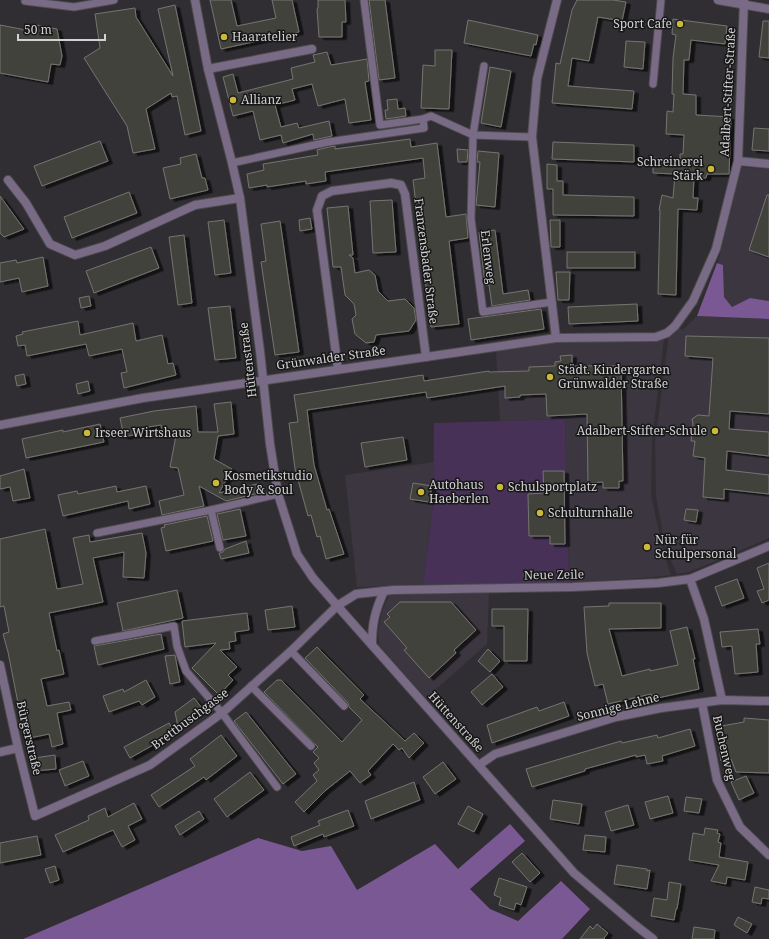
<svg xmlns="http://www.w3.org/2000/svg" width="769" height="939" font-family="'Noto Serif',serif">
	<defs>
		<filter id="shadow"><feDropShadow dx="4.5" dy="2.5" stdDeviation="0" flood-color="#0009"/></filter>
	</defs>
	<rect width="100%" height="100%" fill="#302e32"/>
	<!-- built -->
	<g fill="#3b363f">
		<polygon points="741,167 769,169 769,301 750,298 732,307 724,297 723,265 718,263"/>
		<polygon points="697,316 769,319 769,538 718,560 689,572 677,574 666,550 656,496 655,442 669,334 676,328 683,330"/>
		<polygon points="664,338 652,442 651,495 663,551 671,575 654,577 569,583 565,419 500,421 496,351 554,342 656,340"/>
		<polygon points="434,462 433,505 423,584 357,587 345,475"/>
		<polygon points="489,593 487,644 426,698 379,645 378,631 382,611 389,595"/>
	</g>
	<!-- green -->
	<polygon fill="#473157" points="565,419 569,583 530,585 423,584 433,505 434,423"/>
	<!-- forest -->
	<g fill="#7a5894">
		<polygon points="717,263 723,265 724,297 732,307 750,298 769,301 769,319 697,316"/>
		<polygon points="510,824 525,841 470,889 490,909 518,921 561,881 590,909 562,939 23,939 258,838 302,851 331,846 357,890 435,844 458,869"/>
	</g>
	<!-- building -->
	<g fill="#43433e" stroke="#757470" filter="url(#shadow)">
		<polygon points="210,0 231,0 237,26 276,18 272,0 292,0 299,32 221,49"/>
		<polygon points="318,0 345,0 346,22 342,22 342,37 319,37 317,9 318,8"/>
		<polygon points="369,0 385,0 395,78 379,80"/>
		<polygon points="577,0 613,0 626,2 622,21 598,17 589,61 572,58 568,86 634,91 632,109 552,103 556,63 560,64 572,10"/>
		<polygon points="175,5 201,131 185,135 177,96 172,97 171,93 146,109 155,149 133,153 127,126 84,58 100,48 95,14 135,8 136,17 173,76 158,9"/>
		<polygon points="673,19 727,26 725,44 691,40 689,60 684,60 683,94 696,95 696,115 731,117 729,174 707,174 706,178 694,178 693,198 698,198 697,210 678,209 676,295 658,294 660,210 659,210 662,195 673,198 675,174 653,173 653,158 680,159 680,154 683,154 684,135 666,134 667,111 673,112 674,94 672,94 673,58 676,35 672,34"/>
		<polygon points="468,20 538,35 536,45 534,44 531,56 464,43"/>
		<polygon points="763,21 769,21 769,58 759,57"/>
		<polygon points="0,25 36,32 37,25 57,29 62,56 60,65 51,64 48,82 0,73"/>
		<polygon points="626,41 645,42 643,69 624,67"/>
		<polygon points="435,50 452,50 449,109 421,108 423,65 435,66"/>
		<polygon points="327,52 331,65 367,59 369,81 365,82 371,120 349,123 345,99 318,106 312,84 292,89 295,100 275,105 281,127 297,123 299,128 329,121 332,136 314,140 313,134 283,143 281,135 260,140 253,111 233,116 223,77 233,74 238,93 293,79 291,68 315,62 313,55"/>
		<polygon points="490,67 511,71 501,127 481,123"/>
		<polygon points="397,99 398,109 405,108 406,116 386,119 385,110 388,110 387,100"/>
		<polygon points="754,128 769,129 769,151 752,150"/>
		<polygon points="410,139 411,147 437,143 446,217 466,214 468,238 449,241 459,324 431,327 413,180 425,178 423,158 325,172 326,181 306,184 306,181 267,187 267,185 249,188 247,174 264,170 263,164 318,155 317,150 329,147 335,146 335,149"/>
		<polygon points="100,141 108,161 42,186 34,166"/>
		<polygon points="553,142 634,145 634,162 552,159"/>
		<polygon points="457,149 468,150 467,162 458,162"/>
		<polygon points="478,151 499,153 495,207 476,205 480,162 477,162"/>
		<polygon points="196,154 202,178 205,178 208,190 170,199 163,168 181,164 180,158"/>
		<polygon points="547,164 557,165 557,181 563,181 563,195 634,197 634,216 553,215 553,189 547,189"/>
		<polygon points="129,192 137,213 72,238 64,217"/>
		<polygon points="767,195 769,195 769,257 749,250"/>
		<polygon points="0,196 24,229 4,237 0,233"/>
		<polygon points="392,200 396,252 373,253 370,201"/>
		<polygon points="348,206 353,255 349,255 353,258 355,273 369,270 375,275 378,291 388,301 405,299 414,308 416,320 409,331 376,335 374,342 366,343 355,334 352,319 356,315 354,304 345,295 341,267 333,267 327,208"/>
		<polygon points="310,218 312,229 300,231 299,220"/>
		<polygon points="224,220 231,273 215,275 208,222"/>
		<polygon points="550,220 560,220 560,247 551,247"/>
		<polygon points="280,221 299,352 275,355 261,262 266,261 261,224"/>
		<polygon points="495,230 503,294 528,290 530,300 492,306 489,285 485,285 479,232"/>
		<polygon points="184,235 192,303 178,305 169,237"/>
		<polygon points="151,247 159,268 94,293 86,271"/>
		<rect x="567" y="252" width="68" height="16"/>
		<polygon points="43,257 48,286 22,292 19,278 0,282 0,263 16,260 17,263"/>
		<polygon points="556,272 570,272 569,300 558,300"/>
		<polygon points="89,296 91,306 81,308 79,298"/>
		<polygon points="637,304 638,321 569,324 568,307"/>
		<polygon points="230,306 236,358 215,360 208,308"/>
		<polygon points="541,309 544,329 471,340 468,319"/>
		<polygon points="78,321 80,335 133,323 136,341 162,335 168,364 173,363 176,375 124,388 121,373 127,372 122,349 89,356 86,344 27,356 25,345 18,346 16,336 23,334 22,332"/>
		<polygon points="686,336 769,338 769,414 730,411 729,429 769,432 769,456 727,451 726,470 769,475 769,494 724,489 724,499 703,497 705,458 693,456 695,441 691,441 693,424 692,419 698,415 709,416 713,358 685,356"/>
		<polygon points="572,355 572,366 621,366 623,481 619,481 619,488 603,488 603,482 588,483 587,414 547,416 546,394 520,395 520,397 505,398 505,386 427,398 426,392 307,410 314,465 327,510 329,509 344,554 326,559 320,536 317,537 311,515 308,516 295,469 289,423 298,422 294,395 423,375 424,381 489,371 489,372 529,371 529,367 555,366 555,362 561,361 560,356"/>
		<polygon points="24,374 26,384 17,386 15,376"/>
		<polygon points="88,381 90,391 78,394 76,384"/>
		<polygon points="231,402 234,434 218,436 214,459 232,469 219,493 257,484 259,493 226,501 199,486 204,506 162,515 159,501 184,495 178,468 170,467 177,430 162,432 161,425 142,428 143,433 124,437 120,418 154,411 196,406 198,432 218,432 214,404"/>
		<polygon points="100,424 104,442 26,458 22,439 63,430 63,432"/>
		<polygon points="403,437 407,460 365,467 361,443"/>
		<polygon points="24,469 30,498 13,501 10,487 0,489 0,476"/>
		<polygon points="543,471 564,471 565,544 550,544 550,536 529,536 528,494 544,493"/>
		<polygon points="413,483 432,486 429,502 410,499"/>
		<polygon points="116,486 117,492 146,486 150,504 129,509 128,501 63,516 58,495 77,491 78,494"/>
		<polygon points="240,509 246,536 223,540 217,514"/>
		<polygon points="686,509 698,510 696,522 684,520"/>
		<polygon points="207,516 213,541 166,551 161,528 165,527 164,525"/>
		<polygon points="45,529 57,589 83,584 73,538 89,535 90,542 142,533 146,553 144,578 123,577 124,552 93,558 103,602 49,613 57,651 59,650 64,674 41,679 47,706 69,702 71,710 57,713 63,744 52,747 49,734 25,739 8,652 3,634 9,632 4,606 0,607 0,539"/>
		<polygon points="246,541 249,553 221,559 219,553 223,552 225,549"/>
		<polygon points="769,563 769,600 762,603 757,591 764,589 757,568"/>
		<polygon points="737,579 744,598 722,606 715,587"/>
		<polygon points="177,590 183,618 123,631 117,603"/>
		<polygon points="400,602 451,602 476,630 454,650 456,653 429,678 404,650 407,648 384,622 390,617 387,614"/>
		<polygon points="609,603 661,603 661,628 609,629 622,676 650,669 650,671 678,665 670,631 687,627 695,659 693,659 699,689 653,699 651,694 608,704 603,684 595,686 587,653 584,607 609,606"/>
		<polygon points="292,606 295,627 268,630 265,610"/>
		<polygon points="492,609 528,609 527,661 504,661 504,626 492,626"/>
		<polygon points="247,613 249,630 235,632 236,641 229,642 230,649 220,650 237,667 228,675 233,680 219,695 192,668 216,643 185,647 182,621"/>
		<polygon points="758,629 760,644 756,644 758,672 735,674 732,646 722,647 720,632"/>
		<polygon points="161,634 164,649 98,665 94,646"/>
		<polygon points="317,647 364,695 360,699 405,741 414,733 424,743 409,758 402,748 399,750 393,744 368,771 371,775 360,783 350,771 326,790 304,812 295,802 317,781 313,775 319,770 314,763 319,758 313,752 318,747 264,692 277,680 281,680 342,742 362,720 349,707 348,703 305,658"/>
		<polygon points="488,649 500,661 490,672 478,661"/>
		<polygon points="175,655 180,682 170,684 165,656"/>
		<polygon points="492,674 503,687 482,705 471,692"/>
		<polygon points="146,680 155,697 142,705 139,701 109,712 103,696 123,689 124,692"/>
		<polygon points="194,698 203,709 178,727 175,712"/>
		<polygon points="564,702 569,716 492,743 487,725 537,707 539,711"/>
		<polygon points="246,712 296,774 283,784 234,721"/>
		<polygon points="744,718 769,720 769,773 736,772 731,759 721,761 716,727 744,722"/>
		<polygon points="169,723 173,730 155,744 130,758 124,747"/>
		<polygon points="690,729 695,746 662,756 663,761 647,764 645,755 636,757 636,755 585,769 585,771 532,787 526,769 621,741 622,743 657,735 658,738"/>
		<polygon points="221,735 237,756 206,780 204,777 159,807 151,795 195,766 190,759"/>
		<polygon points="55,755 56,769 35,771 34,758"/>
		<polygon points="83,761 89,776 65,786 59,770"/>
		<polygon points="443,762 456,779 435,794 423,777"/>
		<polygon points="250,772 264,790 227,817 214,799"/>
		<polygon points="746,776 754,793 739,800 731,782"/>
		<polygon points="414,782 420,800 371,819 365,801"/>
		<polygon points="668,796 673,813 650,819 645,802"/>
		<polygon points="686,797 702,799 699,813 684,811"/>
		<polygon points="553,800 582,804 579,824 550,819"/>
		<polygon points="134,803 142,819 128,826 135,840 122,847 113,830 63,852 55,835 89,820 88,816 105,808 108,817"/>
		<polygon points="628,805 634,825 611,831 605,812"/>
		<polygon points="468,806 483,814 474,832 458,824"/>
		<polygon points="348,810 354,826 324,837 323,834 294,846 291,837 320,825 318,821"/>
		<polygon points="199,811 204,819 180,835 175,826"/>
		<polygon points="705,828 718,830 717,833 720,834 718,842 721,843 719,857 748,862 745,880 727,877 726,884 711,881 719,865 689,860 693,833 704,835"/>
		<polygon points="585,835 606,837 605,852 583,850"/>
		<polygon points="37,836 41,855 0,863 0,843"/>
		<polygon points="522,853 540,873 530,882 512,862"/>
		<polygon points="617,865 647,869 647,871 650,870 647,889 614,884"/>
		<polygon points="55,866 59,880 50,883 45,869"/>
		<polygon points="499,878 527,887 521,905 516,903 514,910 499,905 501,898 494,895"/>
		<polygon points="669,882 681,884 677,909 676,909 674,920 651,916 654,898 667,900"/>
		<polygon points="755,887 769,890 769,899 762,898 761,904 752,902"/>
		<polygon points="738,917 752,924 747,933 734,925"/>
		<polygon points="597,924 608,933 604,938 605,939 580,939 590,926 593,929"/>
		<polygon points="694,927 715,930 714,939 692,939"/>
	</g>
	<g fill="none" stroke-linecap="round" stroke-linejoin="round">
		<!-- service casing -->
		<g stroke="#4d4b4f" stroke-width="9">
			<g id="service">
				<polyline points="364,0 380,125 423,119"/>
				<polyline points="25,1 74,7 114,0"/>
				<polyline points="484,66 473,135 471,219 483,312 552,302"/>
				<polyline points="653,84 661,0"/>
				<polyline points="232,163 328,142 424,128 423,119 431,116 473,135 532,137"/>
				<polyline points="211,510 220,548"/>
				<polyline points="97,533 211,510 278,494"/>
				<polyline points="95,641 174,626 177,646 186,671 222,713 277,787"/>
				<polyline points="291,651 344,706"/>
				<polyline points="251,686 311,746"/>
			</g>
		</g>
		<!-- minor casing -->
		<g stroke="#4d4b4f" stroke-width="10">
			<g id="minor">
				<polyline points="195,0 208,69 232,163 240,198 260,351 270,444 278,494 297,554 313,578 340,609 574,873 635,925 653,939"/>
				<polyline points="208,69 312,49"/>
				<polyline points="738,161 769,164"/>
				<polyline points="8,180 26,203 50,244 75,255 105,246 195,205 240,198"/>
				<polyline points="556,338 532,137 537,79 557,0"/>
				<polyline points="338,369 317,210 322,196 332,191 391,183 401,185 405,194 426,357"/>
				<polyline points="0,425 143,398 556,338 656,337 667,333 675,326 693,301 716,249 738,161 744,0"/>
				<polyline points="690,579 704,619 722,700"/>
				<path d="M372 645C372 623 375 611 384 591"/>
				<polyline points="0,665 18,748 35,816 150,765 222,713 291,651 337,606 356,594 393,590 573,587 658,583 690,579 769,546"/>
				<polyline points="702,703 717,780 740,827 769,855"/>
				<polyline points="0,752 18,748"/>
				<polyline points="479,765 495,754 616,717 661,708 722,700 769,701"/>
			</g>
		</g>
		<!-- tertiary casing -->
		<g stroke="#4d4b4f" stroke-width="10">
			<polyline id="tertiary" points="718,0 769,9"/>
		</g>
		<!-- service -->
		<use href="#service" stroke="#796a85" stroke-width="7"/>
		<!-- minor -->
		<use href="#minor" stroke="#796a85" stroke-width="8"/>
		<!-- tertiary -->
		<use href="#tertiary" stroke="#796a85" stroke-width="8"/>
	</g>
	<!-- markers -->
	<g fill="#cdb938" stroke="#171718" stroke-width="1.5">
		<circle cx="680" cy="24" r="4"/>
		<circle cx="224" cy="37" r="4"/>
		<circle cx="233" cy="100" r="4"/>
		<circle cx="711" cy="169" r="4"/>
		<circle cx="550" cy="377" r="4"/>
		<circle cx="715" cy="431" r="4"/>
		<circle cx="87" cy="433" r="4"/>
		<circle cx="216" cy="483" r="4"/>
		<circle cx="500" cy="487" r="4"/>
		<circle cx="421" cy="492" r="4"/>
		<circle cx="540" cy="513" r="4"/>
		<circle cx="647" cy="547" r="4"/>
	</g>
	<g text-anchor="middle" stroke-width="3" stroke-linejoin="round" paint-order="stroke">
		<!-- poi labels -->
		<g font-size="12" fill="#d2d1d3" stroke="#171718" text-anchor="start">
			<text x="672" y="28" text-anchor="end">Sport Cafe</text>
			<text x="232" y="41">Haaratelier</text>
			<text x="241" y="104">Allianz</text>
			<text x="703" y="166" text-anchor="end">Schreinerei<tspan x="703" dy="14">Stärk</tspan></text>
			<text x="558" y="374">Städt. Kindergarten<tspan x="558" dy="14">Grünwalder Straße</tspan></text>
			<text x="707" y="435" text-anchor="end">Adalbert-Stifter-Schule</text>
			<text x="95" y="437">Irseer Wirtshaus</text>
			<text x="224" y="480">Kosmetikstudio<tspan x="224" dy="14">Body &amp; Soul</tspan></text>
			<text x="429" y="489">Autohaus<tspan x="429" dy="14">Haeberlen</tspan></text>
			<text x="508" y="491">Schulsportplatz</text>
			<text x="548" y="517">Schulturnhalle</text>
			<text x="655" y="544">Nür für<tspan x="655" dy="14">Schulpersonal</tspan></text>
		</g>
		<!-- street labels -->
		<g font-size="12" fill="#d2d1d3" stroke="#171718">
			<text transform="translate(728 92) rotate(-87)" y="4">Adalbert-Stifter-Straße</text>
			<text transform="translate(488 257) rotate(83)" y="4">Erlenweg</text>
			<text transform="translate(426 261) rotate(83)" y="4">Franzensbader Straße</text>
			<text transform="translate(331 358) rotate(-8)" y="4">Grünwalder Straße</text>
			<text transform="translate(248 360) rotate(-97)" y="4">Hüttenstraße</text>
			<text transform="translate(554 575) rotate(-1)" y="4">Neue Zeile</text>
			<text transform="translate(618 707) rotate(-14)" y="4">Sonnige Lehne</text>
			<text transform="translate(190 719) rotate(-37)" y="4">Brettbuschgasse</text>
			<text transform="translate(456 722) rotate(48)" y="4">Hüttenstraße</text>
			<text transform="translate(29 738) rotate(77)" y="4">Bürgerstraße</text>
			<text transform="translate(724 748) rotate(77)" y="4">Buchenweg</text>
		</g>
	</g>
	<!-- scale -->
	<path d="M18 34v6h87v-6" fill="none" stroke="#d2d1d3" stroke-width="2"/>
	<text x="24" y="34" font-size="12" fill="#d2d1d3" stroke="#171718" stroke-width="3" paint-order="stroke">50 m</text>
</svg>
